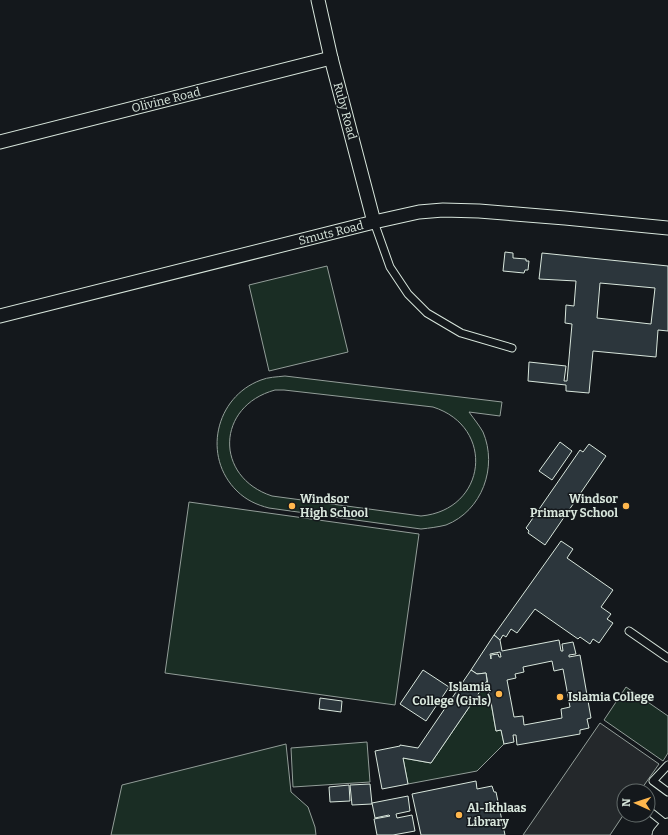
<svg xmlns="http://www.w3.org/2000/svg" width="668" height="835" font-family="Bitter,serif">
	<rect width="100%" height="100%" fill="#14181c"/>
	<!-- green -->
	<g fill="#1a2d24" stroke="#939e99" fill-rule="evenodd">
		<polygon points="327,266 348,352 269,371 249,285"/>
		<path d="M285 376 502 402 500 416 469 412C474 419 479 425 483 432 498 467 482 511 446 525 438 527 430 528 421 529L269 508C257 505 246 500 237 491 202 457 215 397 261 380 268 377 277 377 285 376ZM275 390H284L433 407C496 427 487 510 421 516L272 496C214 477 216 406 275 390Z"/>
		<polygon points="189,502 419,534 395,705 165,673"/>
		<polygon points="487,681 496,731 501,730 504,744 477,771 408,784 403,758 431,763"/>
		<polygon points="626,687 668,716 668,753 663,761 604,720"/>
		<polygon points="367,742 370,782 293,787 291,748"/>
		<polygon points="286,744 291,792 308,807 315,827 316,835 111,835 122,785"/>
	</g>
	<!-- parking -->
	<polygon fill="#24282b" stroke="#939e99" points="600,723 659,764 640,791 624,791 624,814 610,835 523,835"/>
	<!-- building -->
	<g fill="#2c363c" stroke="#d8e6dc" fill-rule="evenodd">
		<polygon points="505,252 513,253 513,258 526,259 526,261 529,261 528,270 525,270 524,273 503,271"/>
		<path d="M542 253 668 266V331L658 330 656 357 593 351 589 393 566 391V385L528 381 529 362 566 366 564 381H567L572 324 565 323 566 305 574 306 576 281 539 279ZM600 283 655 288 651 324 597 318Z"/>
		<polygon points="560,442 572,451 552,480 539,471"/>
		<polygon points="589,444 606,456 545,545 528,533 529,531 526,528 580,450 583,452"/>
		<polygon points="561,541 573,549 567,558 613,590 601,607 611,614 607,619 613,623 599,643 593,639 590,644 580,637 578,639 535,609 517,633 511,629 506,637 503,635 500,640 494,635"/>
		<path d="M494 635 500 640 502 651 559 640 561 651H563L562 644 573 642 576 654 569 655V657L580 655 591 718 587 719 589 728 580 730V734L517 745 516 735H513L514 742 504 744 501 730 496 731 486 673 477 674 471 670ZM500 652 501 657H499L498 654 491 655V659L490 654ZM552 661 554 671 563 669 570 707 561 709 562 718 524 725 523 716 514 717 507 680 516 678 515 674 524 672 523 667Z"/>
		<polygon points="423,670 449,687 426,721 400,704"/>
		<polygon points="471,670 477,674 486,673 487,681 431,763 403,758 408,784 382,789 375,751 400,746 400,745 418,748"/>
		<polygon points="320,698 342,701 341,712 319,709"/>
		<polygon points="476,781 477,789 492,786 494,792 496,792 505,835 421,835 412,794"/>
		<polygon points="370,784 372,804 352,805 350,785"/>
		<polygon points="349,785 350,801 330,802 329,787"/>
		<polygon points="408,796 410,811 396,814 397,818 412,815 415,831 393,835 377,835 374,819 390,816 389,815 375,818 372,803"/>
	</g>
	<g fill="none" stroke-linecap="round" stroke-linejoin="round">
		<!-- lane casing -->
		<g stroke="#d8e6dc" stroke-width="9">
			<g id="lane">
				<polyline points="374,222 390,267 408,294 427,313 461,333 512,348"/>
				<polyline points="629,631 668,658"/>
				<polyline points="668,765 653,781 668,792"/>
				<polyline points="648,810 668,826"/>
			</g>
		</g>
		<!-- street casing -->
		<g stroke="#d8e6dc" stroke-width="15">
			<g id="street">
				<polyline points="318,0 331,58 374,222"/>
				<polyline points="0,142 331,58"/>
				<polyline points="0,316 374,222 419,212 443,210 479,211 565,218 668,228"/>
			</g>
		</g>
		<!-- secondary casing -->
		<g stroke="#d8e6dc" stroke-width="21">
			<polyline id="secondary" points="662,835 668,828"/>
		</g>
		<!-- lane -->
		<use href="#lane" stroke="#14181c" stroke-width="7"/>
		<!-- street -->
		<use href="#street" stroke="#14181c" stroke-width="13"/>
		<!-- secondary -->
		<use href="#secondary" stroke="#14181c" stroke-width="19"/>
	</g>
	<!-- markers -->
	<g fill="#ffb74d" stroke="#14181c" stroke-width="1.5">
		<circle cx="292" cy="506" r="4"/>
		<circle cx="626" cy="506" r="4"/>
		<circle cx="499" cy="694" r="4"/>
		<circle cx="560" cy="697" r="4"/>
		<circle cx="459" cy="815" r="4"/>
	</g>
	<g text-anchor="middle" stroke-width="3" stroke-linejoin="round" paint-order="stroke">
		<!-- street labels -->
		<g font-size="12" fill="#d8e6dc" stroke="#14181c">
			<text transform="translate(166 100) rotate(-14)" y="4">Olivine Road</text>
			<text transform="translate(345 111) rotate(75)" y="4">Ruby Road</text>
			<text transform="translate(331 233) rotate(-14)" y="4">Smuts Road</text>
		</g>
		<!-- poi labels -->
		<g font-size="12" font-weight="bold" fill="#d8e6dc" stroke="#14181c" text-anchor="start">
			<text x="300" y="503">Windsor<tspan x="300" dy="14">High School</tspan></text>
			<text x="618" y="503" text-anchor="end">Windsor<tspan x="618" dy="14">Primary School</tspan></text>
			<text x="491" y="691" text-anchor="end">Islamia<tspan x="491" dy="14">College (Girls)</tspan></text>
			<text x="568" y="701">Islamia College</text>
			<text x="467" y="812">Al-Ikhlaas<tspan x="467" dy="14">Library</tspan></text>
		</g>
	</g>
	<!-- north arrow -->
	<g transform="translate(636 803) rotate(273)"><circle r="19" fill="#14181c" stroke="#626a69"/>
	<path d="M0-3L7 15L0 10L-7 15Z" fill="#ffb74d"/>
	<text y="-6" font-size="11" font-weight="bold" text-anchor="middle" fill="#d8e6dc">N</text>
	</g>
</svg>
